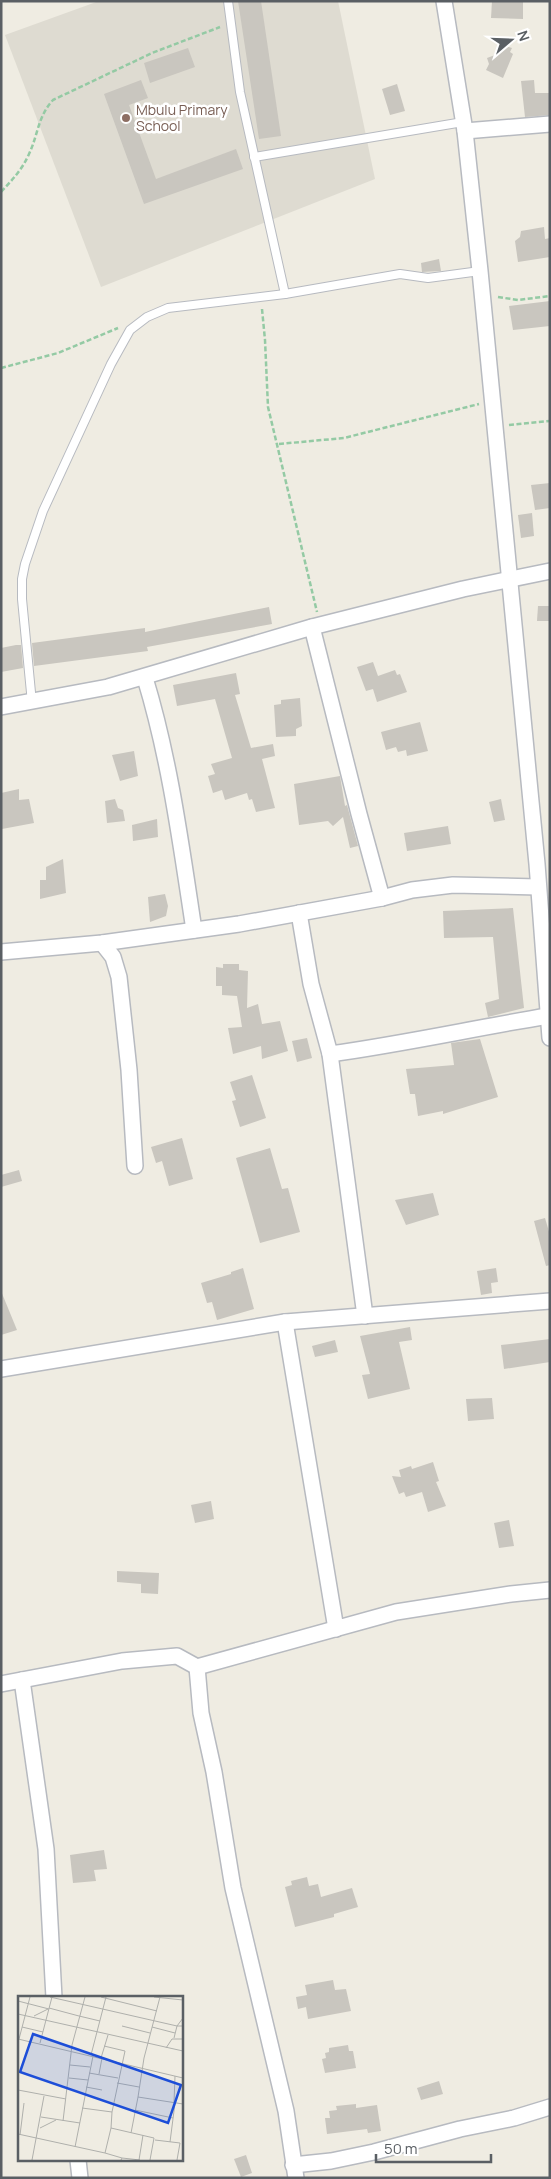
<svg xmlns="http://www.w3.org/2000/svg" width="551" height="2179" font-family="Manrope,sans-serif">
	<rect width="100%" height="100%" fill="#efece2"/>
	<!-- education -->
	<polygon fill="#dedbd1" points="99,1 338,1 375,179 101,287 5,35"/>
	<!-- building -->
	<g fill="#c9c6bf">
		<polygon points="238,1 261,1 281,136 259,139"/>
		<polygon points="492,1 523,1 523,19 491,18"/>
		<polygon points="499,44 512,48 510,52 513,54 503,78 486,70 489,64 487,58 495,55"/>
		<polygon points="188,48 195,67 150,83 144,63"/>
		<polygon points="141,80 148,98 129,105 156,179 236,149 243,169 144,204 104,94"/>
		<polygon points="534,80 535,93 550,93 550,115 525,117 521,81"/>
		<polygon points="397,84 405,111 390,115 382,89"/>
		<polygon points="544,227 545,239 550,238 550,257 518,262 515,241 520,237 521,231"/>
		<polygon points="439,259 441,271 422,272 421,263"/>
		<polygon points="550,301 550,326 513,330 509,306"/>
		<polygon points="550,483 550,508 535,510 531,485"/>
		<polygon points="532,513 534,536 521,538 518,515"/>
		<polygon points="538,606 550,606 550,621 537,621"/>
		<polygon points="269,607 272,624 147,647 148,651 34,666 32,643 145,628 145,632"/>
		<polygon points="16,645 21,645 23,668 1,672 1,648"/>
		<polygon points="373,662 378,676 395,670 397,675 400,674 407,692 377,702 373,689 366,691 357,667"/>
		<polygon points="236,673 240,694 235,695 251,748 273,744 275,756 262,759 275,808 256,812 252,799 249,800 247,793 225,800 222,790 213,793 208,776 215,774 211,764 232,758 215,699 177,706 173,685"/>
		<polygon points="300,698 302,726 296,729 296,736 276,737 274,705 281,704 281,700"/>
		<polygon points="420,722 428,751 407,756 406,750 398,752 396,747 386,750 381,732"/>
		<polygon points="134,751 138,776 120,781 112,755"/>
		<polygon points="340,776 345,806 347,805 358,846 350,848 343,817 333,826 328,821 299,825 294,784"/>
		<polygon points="19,789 19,800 29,799 34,823 2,829 1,793"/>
		<polygon points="115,799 118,808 123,810 125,821 107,823 105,801"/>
		<polygon points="501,799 505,820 494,822 489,802"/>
		<polygon points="157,819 158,837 133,841 132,825"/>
		<polygon points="448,826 451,844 407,851 404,833"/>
		<polygon points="63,859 66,893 40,899 40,880 46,880 46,867"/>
		<polygon points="165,894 168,906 166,916 150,922 148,897"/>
		<polygon points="513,908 524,1008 488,1017 485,1003 499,999 493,937 444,938 443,911"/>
		<polygon points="223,964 239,964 239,970 248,971 247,1008 258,1004 262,1024 280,1021 288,1051 262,1059 261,1046 233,1054 228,1028 242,1027 237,996 222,995 222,986 216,986 216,967 223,968"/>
		<polygon points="307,1038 312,1058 297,1062 292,1041"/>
		<polygon points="480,1039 498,1097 443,1114 443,1111 418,1116 415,1094 410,1094 406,1069 454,1065 451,1043"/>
		<polygon points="252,1075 266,1118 240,1127 232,1101 236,1100 230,1082"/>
		<polygon points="182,1138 193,1179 169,1186 162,1161 156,1163 151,1147"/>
		<polygon points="270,1148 282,1189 288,1188 300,1232 260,1243 236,1158"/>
		<polygon points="19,1170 22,1181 1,1187 1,1175"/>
		<polygon points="433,1193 439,1215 406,1225 395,1200"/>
		<polygon points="545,1218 550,1235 550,1265 546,1266 534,1221"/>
		<polygon points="243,1268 254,1309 217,1320 212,1302 207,1303 201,1283 231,1274 231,1272"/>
		<polygon points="496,1268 498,1282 491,1283 492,1293 481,1295 477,1271"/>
		<polygon points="1,1291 17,1330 1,1335"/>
		<polygon points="410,1327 412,1340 399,1342 410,1389 368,1399 362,1375 370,1374 360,1336"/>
		<polygon points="550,1339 550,1362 504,1369 501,1345"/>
		<polygon points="335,1340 338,1352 315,1357 312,1346"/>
		<polygon points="492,1398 494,1419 468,1421 466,1399"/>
		<polygon points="433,1462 439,1481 436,1482 446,1506 428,1512 422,1492 406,1497 404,1492 399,1494 392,1476 401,1477 399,1470 411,1466 412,1469"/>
		<polygon points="211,1501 214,1519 195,1523 191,1505"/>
		<polygon points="509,1520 514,1546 499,1548 494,1523"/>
		<polygon points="117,1571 159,1573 158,1594 141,1593 141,1584 117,1582"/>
		<polygon points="104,1850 107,1869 94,1870 96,1881 73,1883 70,1855"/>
		<polygon points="307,1877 309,1886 318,1884 321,1897 352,1888 358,1907 334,1914 334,1917 295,1927 285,1887 292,1885 291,1881"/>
		<polygon points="333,1980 335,1990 346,1989 351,2011 308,2019 306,2007 298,2009 296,1997 307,1995 305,1985"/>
		<polygon points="348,2045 349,2051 353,2051 356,2068 325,2073 322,2059 326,2058 325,2053 329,2052 329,2048"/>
		<polygon points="439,2081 443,2094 421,2100 417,2088"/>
		<polygon points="356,2104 356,2108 377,2105 381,2131 368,2133 367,2129 327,2134 325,2118 330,2118 329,2111 337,2110 336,2106"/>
		<polygon points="246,2155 252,2173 241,2177 234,2159"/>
	</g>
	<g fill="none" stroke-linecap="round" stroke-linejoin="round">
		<!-- lane casing -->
		<g stroke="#b7bac0" stroke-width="10">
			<g id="lane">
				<polyline points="228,1 240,92 285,294"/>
				<polyline points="254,157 463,122"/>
				<polyline points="32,703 22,599 22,579 25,564 43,511 111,364 130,330 147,317 168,308 285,294 400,274 428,278 480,271"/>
			</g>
		</g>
		<!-- street casing -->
		<g stroke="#b7bac0" stroke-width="18">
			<g id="street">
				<polyline points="444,1 465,131 480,271 537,864 550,1038"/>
				<polyline points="465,131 550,124"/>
				<polyline points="312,627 359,814 382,898"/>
				<path d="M145 678C170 760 181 845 194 930"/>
				<polyline points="1,707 108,687 312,627 463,589 550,571"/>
				<polyline points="299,913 311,984 330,1054 365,1316"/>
				<polyline points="102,943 113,957 119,977 129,1070 135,1166"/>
				<polyline points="1,952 102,943 239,924 382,898 412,890 453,885 538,887"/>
				<path d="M330 1054C403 1044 475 1028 548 1016"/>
				<polyline points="285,1322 336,1629"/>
				<polyline points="1,1369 285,1322 550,1301"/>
				<polyline points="22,1680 46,1849 54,1998"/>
				<polyline points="1,1684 122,1661 177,1656 197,1667"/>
				<polyline points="78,2160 80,2178"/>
				<polyline points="293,2165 331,2161 374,2152 460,2129 514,2118 550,2107"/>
				<polyline points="296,2178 286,2111 233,1888 214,1772 201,1713 197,1667 396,1612 511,1594 550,1590"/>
			</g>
		</g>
		<!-- path -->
		<g stroke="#94caa4" stroke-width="2.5" stroke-dasharray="5 2.5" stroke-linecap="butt">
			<path d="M1 192C12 180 22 170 29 154 38 135 38 116 53 100L152 53 220 27"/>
			<polyline points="498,297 518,300 550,296"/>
			<polyline points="262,309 265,340 268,407 317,612"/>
			<polyline points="1,368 58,353 118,328"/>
			<polyline points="509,425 550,421"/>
			<polyline points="279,444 344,438 479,404"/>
		</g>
		<!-- lane -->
		<use href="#lane" stroke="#fff" stroke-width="8"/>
		<!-- street -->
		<use href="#street" stroke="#fff" stroke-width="15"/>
	</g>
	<!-- markers -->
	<circle fill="#8d6e63" stroke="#fff" stroke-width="2" cx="126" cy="118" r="5"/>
	<g text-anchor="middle" stroke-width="5" stroke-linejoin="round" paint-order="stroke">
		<!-- education labels -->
		<g font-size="14" fill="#785e54" stroke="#fff" text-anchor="start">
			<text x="136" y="115">Mbulu Primary<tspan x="136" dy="16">School</tspan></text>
		</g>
	</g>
	<!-- overview -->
	<g transform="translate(18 1996)">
		<rect width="165" height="165" fill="#efece2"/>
		<path fill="none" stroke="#afb0ac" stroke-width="1" d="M32 1 159 30 165 22M83 1 139 15M136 1 165 4M142 1 126 62 120 101 165 108M0 5 31 13M31 12 61 20M0 18 165 55M16 20 30 13M61 20 82 25M104 30 132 37M4 31 25 36M134 31 157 37M156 42 159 30H165M0 43 165 82M1 43 12 1M22 47 34 1M148 52 154 43H165M73 59 88 1M83 62 90 39M52 69 72 71M71 77 100 82M81 78 84 62M51 82 70 84M99 87 121 91M68 91 84 94M0 94 48 103M156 107 157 80M64 112 94 116 107 55 86 50M117 114 155 122M94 116 93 132 136 142 132 164M23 121 62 127M45 125 54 49 67 1M22 132 38 124M93 132 87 157 104 162M113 137 120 101M0 138 87 157M2 139 6 107M137 144 162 147 159 164M152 146 157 107M57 151 75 60M14 164 26 100M103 164 104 162 122 164M121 164 125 139"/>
		<path fill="#1d4ed8" fill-opacity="0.15" stroke="#1d4ed8" stroke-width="2.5" d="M15 38 163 89 150 127 2 76Z"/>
		<rect width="165" height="165" fill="none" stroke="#5a5f64" stroke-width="2.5"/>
	</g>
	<!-- border -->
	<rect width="551" height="2179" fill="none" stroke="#5a5f64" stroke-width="5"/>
	<!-- north arrow -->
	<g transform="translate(511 40) rotate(71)" stroke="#ffffff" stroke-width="4" paint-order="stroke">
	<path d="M0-4L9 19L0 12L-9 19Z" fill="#5a5f64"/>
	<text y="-8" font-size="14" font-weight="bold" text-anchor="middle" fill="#5a5f64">N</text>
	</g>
	<!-- scale -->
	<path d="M376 2154v8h115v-8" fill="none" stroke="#5a5f64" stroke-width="2.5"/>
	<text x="384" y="2154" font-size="15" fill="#5a5f64" stroke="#ffffff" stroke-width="4" paint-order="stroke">50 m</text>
</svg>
